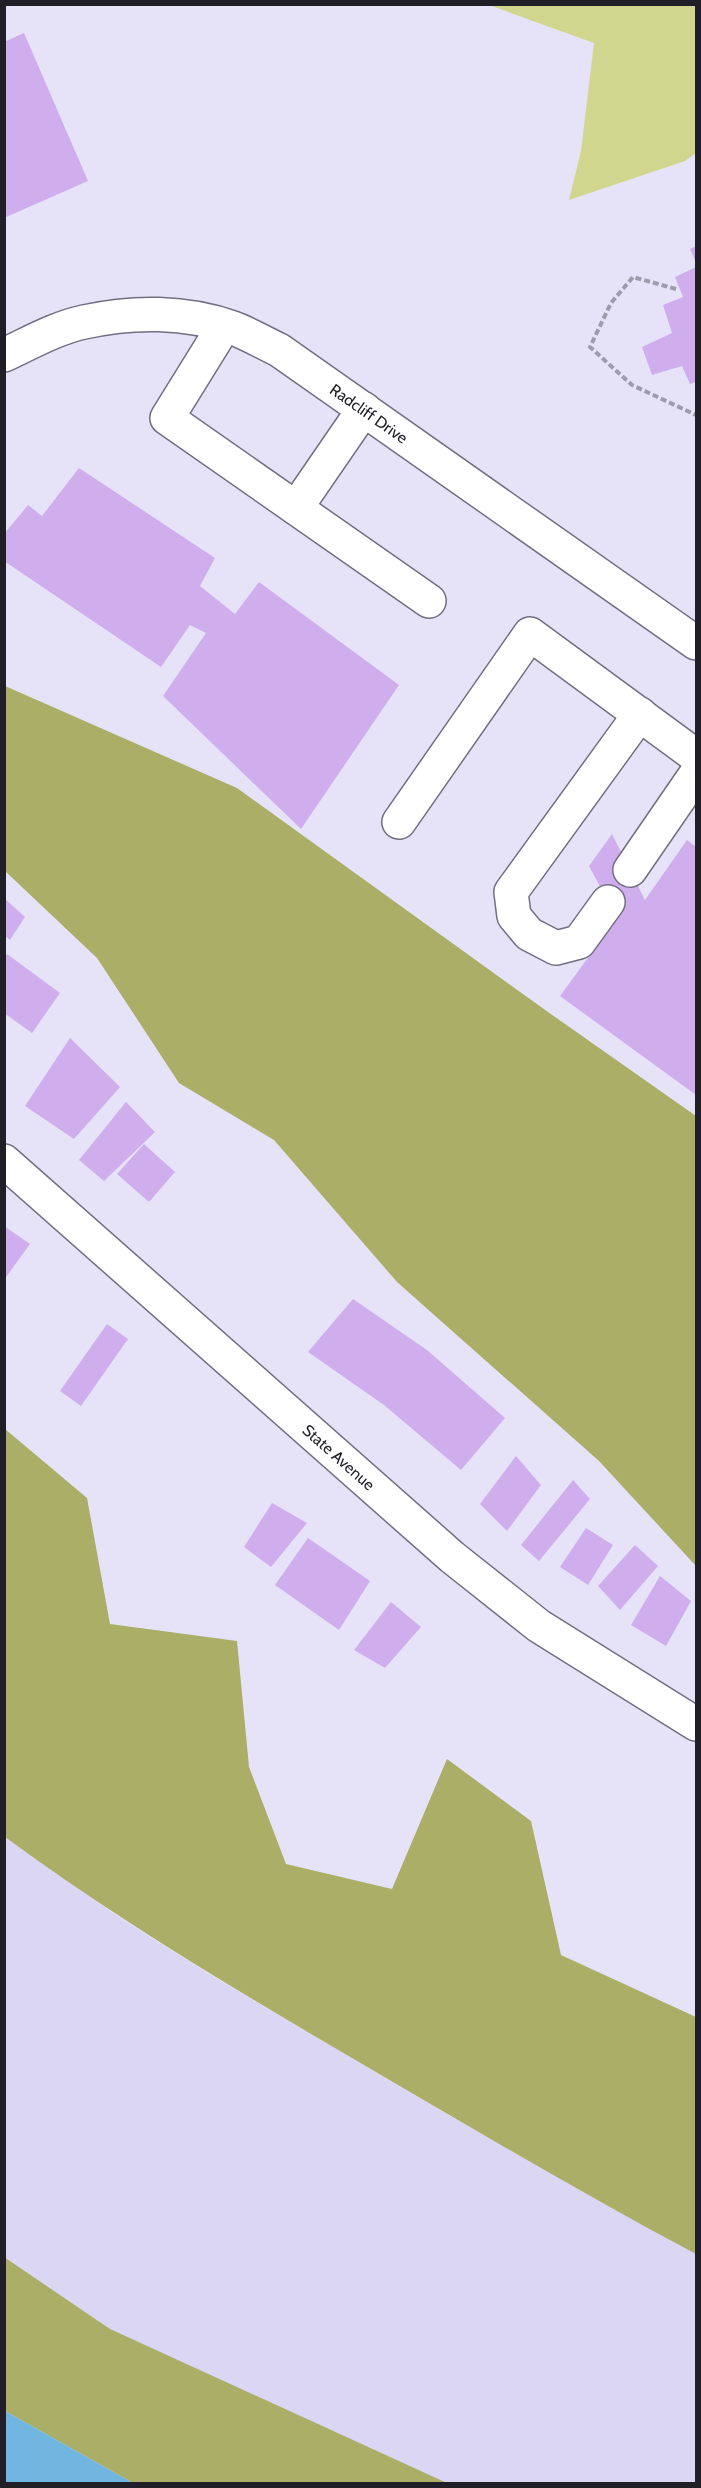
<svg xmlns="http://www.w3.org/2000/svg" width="701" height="2488" font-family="Cabin,sans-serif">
	<rect width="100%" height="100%" fill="#e6e3f8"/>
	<!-- built -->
	<polygon fill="#dad6f3" points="5,1837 120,1918 212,1976 448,2115 696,2254 696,2483 133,2483 5,2411"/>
	<!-- green -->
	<polygon fill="#d1d68f" points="489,5 696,5 696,153 685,161 569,200 581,151 594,43"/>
	<!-- forest -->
	<g fill="#aaae67">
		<polygon points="5,686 237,788 548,1012 696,1116 696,1566 599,1461 397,1282 274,1140 179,1083 97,958 5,871"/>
		<path d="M5 1429 87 1498 110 1624 237 1641 249 1767 286 1864 392 1889 447 1759 531 1821 561 1955 696 2017V2254C585 2195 477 2131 369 2068 244 1995 121 1922 5 1837Z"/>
		<polygon points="4,2257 110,2329 447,2483 133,2483 5,2411"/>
	</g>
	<!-- water -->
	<polygon fill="#70b6e1" points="4,2411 5,2411 133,2483 5,2483"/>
	<!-- building -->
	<g fill="#d0aeee">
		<polygon points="24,33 88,181 4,218 4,42"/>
		<polygon points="696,246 696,263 690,249"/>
		<polygon points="696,267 696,382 690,384 682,366 652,375 642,347 672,333 663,305 683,297 675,277"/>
		<polygon points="79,468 215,558 200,586 235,614 259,582 399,685 301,829 163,696 206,633 190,625 161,667 4,561 4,534 28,505 42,516"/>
		<polygon points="612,834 645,900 687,840 696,847 696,1095 560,996 617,918 589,866"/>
		<polygon points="4,898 25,917 10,940 4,935"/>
		<polygon points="7,954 60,993 32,1033 4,1013 4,958"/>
		<polygon points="70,1038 120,1087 74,1139 25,1106"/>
		<polygon points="126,1102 155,1132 104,1181 79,1160"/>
		<polygon points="144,1144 175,1172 149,1202 117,1174"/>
		<polygon points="4,1226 30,1244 4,1280"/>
		<polygon points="353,1299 427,1350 505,1418 461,1470 384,1405 308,1352"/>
		<polygon points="107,1324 128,1339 81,1406 60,1391"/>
		<polygon points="516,1456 541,1485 507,1531 480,1504"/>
		<polygon points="573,1480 590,1499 539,1561 521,1545"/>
		<polygon points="272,1503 307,1523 271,1567 244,1547"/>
		<polygon points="586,1528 613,1545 588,1585 560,1567"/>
		<polygon points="308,1538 370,1581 339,1630 275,1585"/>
		<polygon points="635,1545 658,1566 620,1610 598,1586"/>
		<polygon points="660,1576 691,1601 666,1646 631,1625"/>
		<polygon points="391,1602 421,1627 385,1668 354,1650"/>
	</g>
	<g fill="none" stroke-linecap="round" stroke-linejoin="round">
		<!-- minor casing -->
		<g stroke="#726f82" stroke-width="36">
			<g id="minor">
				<polyline points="224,326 167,418 429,601"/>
				<path id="s1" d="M4 355C30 343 56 328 84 322 133 311 186 311 233 328 249 334 264 343 279 350L696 643"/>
				<polyline points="296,508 364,409"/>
				<polyline points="399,822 530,634 696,756"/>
				<polyline points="630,870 696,774"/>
				<polyline points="608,902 579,942 556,948 529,934 514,916 511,892 640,714"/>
			</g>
		</g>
		<!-- major casing -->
		<g stroke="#726f82" stroke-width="36">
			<g id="major">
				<path id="s2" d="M4 1161 452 1557 539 1626 696 1724"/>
			</g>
		</g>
		<!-- path -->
		<polyline stroke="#9e9bac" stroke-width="4" stroke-dasharray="6 3" stroke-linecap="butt" points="676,289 633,277 611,303 590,347 632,385 696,415"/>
		<!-- minor -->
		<use href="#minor" stroke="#fff" stroke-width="33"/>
		<!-- major -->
		<use href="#major" stroke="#fff" stroke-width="33"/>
	</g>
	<g text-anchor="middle" stroke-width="6" stroke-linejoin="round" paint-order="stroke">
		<!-- street labels -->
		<g font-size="16" fill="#201f27" stroke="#f3f1fe">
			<text dy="6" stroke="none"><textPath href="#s1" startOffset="399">Radcliff Drive</textPath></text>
			<text dy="6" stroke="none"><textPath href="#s2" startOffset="447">State Avenue</textPath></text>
		</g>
	</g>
	<!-- border -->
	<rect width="701" height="2488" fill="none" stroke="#201f27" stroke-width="12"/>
</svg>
